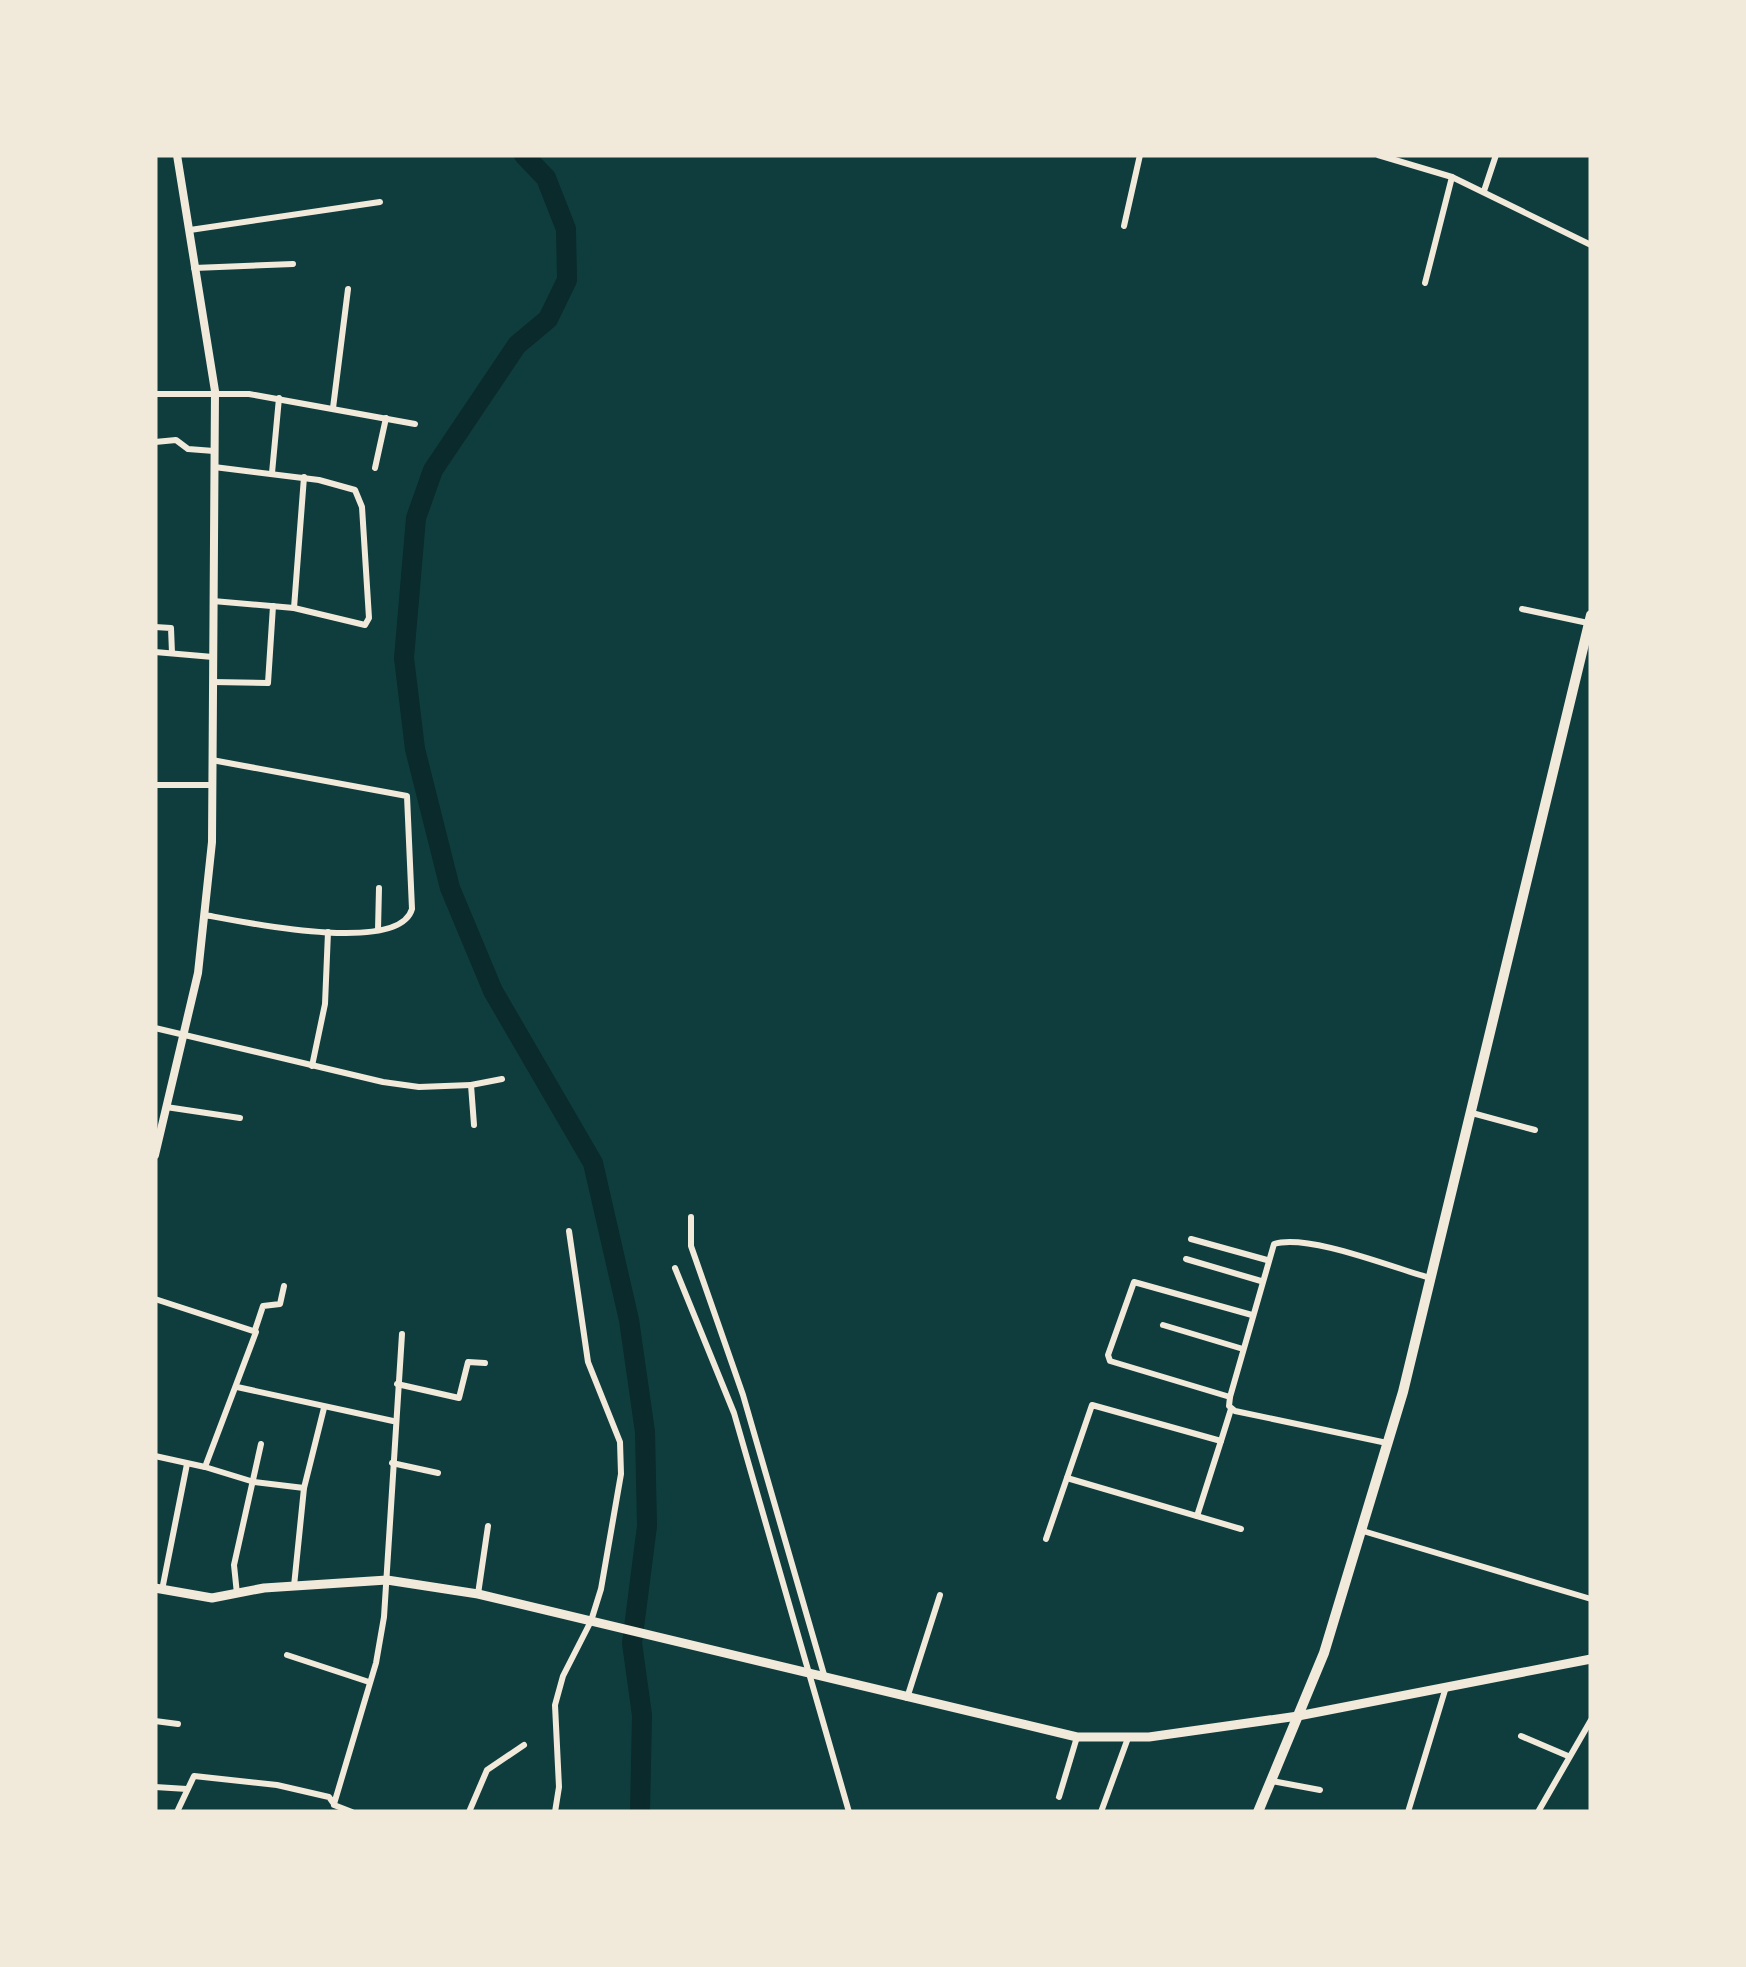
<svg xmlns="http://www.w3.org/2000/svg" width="1746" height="1967" font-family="'Noto Sans',sans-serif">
	<rect width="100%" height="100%" fill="#0f3d3e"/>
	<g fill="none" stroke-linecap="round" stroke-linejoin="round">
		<!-- river -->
		<polyline stroke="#0a2a2b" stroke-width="20" points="524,155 546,178 566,229 567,280 548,319 517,345 433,470 416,518 404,658 415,749 450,888 493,991 593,1163 629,1320 645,1432 647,1526 632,1643 642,1715 640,1812"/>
		<!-- minor -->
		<g stroke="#f1e9da" stroke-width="6">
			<polyline points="1378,155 1452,177 1591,245"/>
			<polyline points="1484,191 1496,155"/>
			<polyline points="1124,226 1140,155"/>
			<polyline points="190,230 380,202"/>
			<polyline points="194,268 293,264"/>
			<polyline points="1425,283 1452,177"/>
			<polyline points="155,394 249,394 415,424"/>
			<polyline points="333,408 348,289"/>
			<polyline points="155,442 176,440 188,449 214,451"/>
			<polyline points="375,468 386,418"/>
			<polyline points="272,473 279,398"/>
			<polyline points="213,601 294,608 365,625 369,618 362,507 355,490 319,480 214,467"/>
			<polyline points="294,608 304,477"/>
			<polyline points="1522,609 1588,623"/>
			<polyline points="155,627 171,628 172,653"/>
			<polyline points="155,652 213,657"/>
			<polyline points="213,682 268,683 273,606"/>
			<polyline points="155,785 212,785"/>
			<path d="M205 915C243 922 399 955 412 909L407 796 212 760"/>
			<polyline points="378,930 379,888"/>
			<polyline points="155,1028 383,1082 419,1087 471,1085"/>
			<polyline points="312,1066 325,1004 328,932"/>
			<polyline points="166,1107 240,1118"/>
			<polyline points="1472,1113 1535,1130"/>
			<polyline points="474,1125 471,1085 502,1079"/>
			<polyline points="691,1217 691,1246 743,1395 825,1678"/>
			<polyline points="1191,1239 1267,1260"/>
			<polyline points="1186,1259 1261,1281"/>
			<polyline points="675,1268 734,1413 849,1812"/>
			<polyline points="155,1299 256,1332 205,1467 155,1456"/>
			<polyline points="1163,1325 1243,1349"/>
			<polyline points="255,1330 263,1306 280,1304 284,1286"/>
			<polyline points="397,1384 459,1398 468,1362 485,1363"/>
			<polyline points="237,1387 393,1421"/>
			<polyline points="1230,1397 1110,1361 1108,1355 1134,1282 1252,1315"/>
			<path d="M1387 1443 1235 1411 1229 1406 1230 1397 1274 1244C1307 1233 1394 1268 1430 1278"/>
			<polyline points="392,1463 438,1473"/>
			<polyline points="205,1467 254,1482 304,1488"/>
			<polyline points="1067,1478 1241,1529"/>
			<polyline points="1197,1516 1221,1441"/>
			<polyline points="1363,1531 1591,1599"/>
			<polyline points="1046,1539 1092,1405 1221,1441 1231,1409"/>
			<polyline points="294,1586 304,1488 324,1408"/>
			<polyline points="162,1590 187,1464"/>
			<polyline points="237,1594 234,1565 261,1444"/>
			<polyline points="478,1594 488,1526"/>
			<polyline points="287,1655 369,1682"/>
			<polyline points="907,1698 940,1595"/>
			<polyline points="155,1721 178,1724"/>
			<polyline points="1521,1736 1568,1756"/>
			<polyline points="1272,1781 1320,1790"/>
			<polyline points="155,1787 187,1789"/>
			<polyline points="1059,1797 1077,1737"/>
			<polyline points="334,1805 352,1812"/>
			<polyline points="177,1812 194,1776 277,1785 329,1797 334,1804 376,1663 384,1617 402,1334"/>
			<polyline points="469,1812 487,1770 524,1745"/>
			<polyline points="555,1812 559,1787 555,1705 563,1676 591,1621 601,1589 621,1474 620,1442 588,1362 569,1231"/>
			<polyline points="1101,1812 1128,1738"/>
			<polyline points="1408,1812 1446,1687"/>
			<polyline points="1538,1812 1591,1720"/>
		</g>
		<!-- tertiary -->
		<polyline stroke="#f1e9da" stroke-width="8" points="155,1155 198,973 212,842 215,391 177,155"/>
		<!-- secondary -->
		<polyline stroke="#f1e9da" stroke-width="9" points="155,1588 212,1598 264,1588 387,1580 478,1594 1077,1737 1149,1737 1298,1716 1591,1659"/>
		<!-- primary -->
		<polyline stroke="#f1e9da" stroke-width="10" points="1258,1812 1324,1653 1403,1392 1591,615"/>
	</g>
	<!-- border -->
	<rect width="1746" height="1967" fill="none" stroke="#f1e9da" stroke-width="315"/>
</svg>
